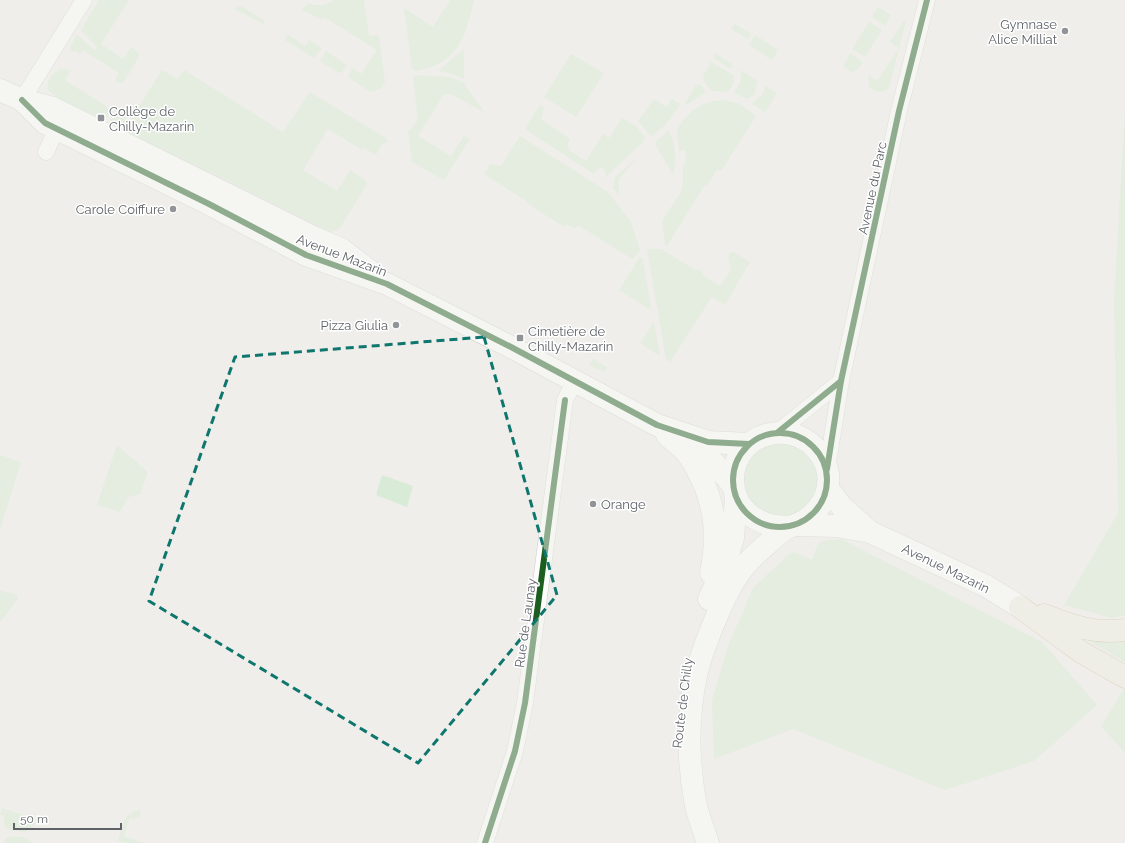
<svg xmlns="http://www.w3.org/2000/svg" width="1125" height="843" font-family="Raleway,sans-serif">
	<rect width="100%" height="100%" fill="#efeeea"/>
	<!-- green -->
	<g fill="#d8ebd6">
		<polygon points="99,0 129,0 101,44 123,59 131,47 139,53 139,57 123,83 115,82 119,73 83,50 80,55 76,51 72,52 70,47 77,35 95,50 97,47 81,30"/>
		<path d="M333 0H364L369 36 379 35 385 82 380 89 370 92 348 77 352 68 361 74 377 50 324 17 322 20 302 10 308 3C318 6 325 7 333 0Z"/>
		<path d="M450 0H474C465 38 459 63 416 71L412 69 404 8 433 27Z"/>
		<polygon points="241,6 265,21 263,24 236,10 236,8"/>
		<polygon points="878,7 891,15 885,26 872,17"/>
		<path d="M906 21 889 88C882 93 877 93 869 87L868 76 878 80 899 48 890 42 903 22Z"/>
		<polygon points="869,22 882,30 865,57 852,49"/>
		<polygon points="735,24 751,34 748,39 731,29"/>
		<polygon points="287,34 305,46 309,40 322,48 314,58 285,40"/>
		<polygon points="755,35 778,50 772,60 749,45"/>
		<polygon points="464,49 464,79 450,73 438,71"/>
		<polygon points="326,51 347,65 342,72 339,73 320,61"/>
		<polygon points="715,53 733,65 732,67 729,68 714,58"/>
		<polygon points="850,53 863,62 857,70 852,72 843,67"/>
		<polygon points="571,54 604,73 576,117 544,97"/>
		<polygon points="711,62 734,75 734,83 728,92 712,91 705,83 703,76"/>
		<path d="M60 69 71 70 65 80 112 110 107 117 97 113 95 116 58 98 49 91C45 83 52 73 60 69Z"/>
		<polygon points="162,70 178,79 184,70 283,132 310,92 386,138 389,142 382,144 376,155 364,148 362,150 328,129 303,170 337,191 350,170 365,180 367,184 340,228 331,232 327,232 108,123 117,114 129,122"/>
		<polygon points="740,70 758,81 754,95 747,99 734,93 741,81"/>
		<polygon points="415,75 451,77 466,84 466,87 485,113 451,94 444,94 418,136 451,156 464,136 470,139 444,180 412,162 408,132 418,120 413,78"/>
		<polygon points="699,84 704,88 705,93 686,105 685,103 696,85"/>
		<path d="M764 85 777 93 765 112 752 104C756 98 767 94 764 85Z"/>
		<path d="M654 99 667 107 672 99 680 104C674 115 663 130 651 136L638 121Z"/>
		<path d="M725 100 742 105 756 116 721 171 717 169 708 184 704 186 667 246 665 244 662 221 681 192 683 184V166L686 161 685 150 679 151 677 129C691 109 701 101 725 100Z"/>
		<polygon points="540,105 544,107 541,119 570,139 568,144 568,147 570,148 569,150 586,161 603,134 609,138 622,118 636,126 645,137 644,141 606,177 600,178 604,178 606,175 604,169 599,168 594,174 526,130 525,128"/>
		<polygon points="1125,112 1125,615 1112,618 1064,605 1118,513 1114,298"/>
		<path d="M668 131C676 141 677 163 673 175L655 144 656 141Z"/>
		<polygon points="520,136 608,192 631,222 640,250 634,258 632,259 578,225 575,229 566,224 564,227 527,203 526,201 484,174 490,164 501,166"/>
		<polygon points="637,157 619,179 619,195 613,188 615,177"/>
		<polygon points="647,249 661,249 694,269 701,270 704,276 720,286 731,270 728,258 730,253 734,252 750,262 725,305 712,297 670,362 666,359"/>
		<polygon points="640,257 643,259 651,308 649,309 619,290"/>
		<polygon points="654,322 660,356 640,343"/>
		<polygon points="593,359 607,367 604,372 589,365"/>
		<path d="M775 442C784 443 791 444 799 448 822 462 823 495 802 510 799 513 794 518 789 518 782 520 772 518 765 518L740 489C745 455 744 456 775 442Z"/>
		<polygon points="117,445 148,472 140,494 128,497 120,512 97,505"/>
		<polygon points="0,455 21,462 0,530"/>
		<polygon points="382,475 413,486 407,507 376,495"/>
		<polygon points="841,539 1042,642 1097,705 1034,761 945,790 793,729 714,759 712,700 728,646 753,588 789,554 795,552 812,560 817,546 822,541"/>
		<polygon points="0,590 17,595 18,599 0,622"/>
		<polygon points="1125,638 1125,662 1086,639 1107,642"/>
		<polygon points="1125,687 1125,753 1101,726"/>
		<polygon points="2,808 36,819 32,828 25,832 9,830 4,826 4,816 0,815"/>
		<path d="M141 810 139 818 136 817 135 820 130 818 124 836 144 843H126L118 841C122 828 124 810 141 810Z"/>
		<polygon points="12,836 23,837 34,843 3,843 6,838"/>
	</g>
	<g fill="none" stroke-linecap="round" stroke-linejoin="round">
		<!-- street casing -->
		<g stroke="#cbcccc" stroke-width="17">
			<g id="street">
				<polyline points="22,100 84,0"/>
				<polyline points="46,152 61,119"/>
				<polyline points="778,432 841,381"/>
				<polyline points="827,469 841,381 899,111 927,0"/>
				<polyline points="485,843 515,751 525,703 565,400 575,381"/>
			</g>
		</g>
		<!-- secondary casing -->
		<g stroke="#cacacb" stroke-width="23">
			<g id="secondary">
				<polyline points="0,90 22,100 53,108 315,238 341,249 370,271"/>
				<polyline points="22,100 45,123 209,204 306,255 387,284 511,347 657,425 708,442 749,444"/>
				<path d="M667 435C673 441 680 445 685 451 691 458 696 467 700 475 716 507 718 538 711 573"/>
				<polyline points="683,443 712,461 732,484"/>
				<polyline points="828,489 842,507 869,531"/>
				<polyline points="796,525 837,526 870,532 986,586 1020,607"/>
				<polyline points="709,599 726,562 733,538 736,497"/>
				<path d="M708 843C704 831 699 818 696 806 688 764 687 718 696 676 700 657 708 637 716 618 726 594 737 571 757 553 767 545 777 534 787 528 790 526 793 526 796 525 811 519 824 505 827 490 835 460 807 430 777 433 719 437 714 526 788 527"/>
			</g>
		</g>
		<!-- highway casing -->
		<g stroke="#c8b996" stroke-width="23">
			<g id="highway">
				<polyline points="1020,607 1081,652 1125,677"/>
				<path d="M1044 615C1072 626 1095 634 1125 630"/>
			</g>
		</g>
		<!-- street -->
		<use href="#street" stroke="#fdfcfc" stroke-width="16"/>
		<!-- secondary -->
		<use href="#secondary" stroke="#fdfcfc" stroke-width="22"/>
		<!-- highway -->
		<use href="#highway" stroke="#f0ede3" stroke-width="22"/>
		<!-- cycleway casing -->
		<g stroke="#fff" stroke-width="8">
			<g id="cycleway">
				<polyline points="22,100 45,123 209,204 306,255 387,284 511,347 657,425 708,442 749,444"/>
				<polyline points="778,432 841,381"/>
				<circle cx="780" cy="480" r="47"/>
				<polyline points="827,469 841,381 899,111 927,0"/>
				<polyline points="485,843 515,751 525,703 565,400"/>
			</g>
		</g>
		<!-- cycleway -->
		<use href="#cycleway" stroke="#1b5e20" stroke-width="6"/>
	</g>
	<!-- marked area -->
	<path d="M0 0H1125V843H0ZM484 337 557 595 418 763 149 601 235 357Z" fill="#efeeea" fill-opacity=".55" fill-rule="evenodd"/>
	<path fill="none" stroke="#0f766e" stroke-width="3" stroke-dasharray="8 5" stroke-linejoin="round" d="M484 337 557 595 418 763 149 601 235 357Z"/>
	<!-- markers -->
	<g fill="#919496" stroke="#fff" stroke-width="1.5">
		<circle cx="1065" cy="31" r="4"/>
		<rect x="97" y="114" width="8" height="8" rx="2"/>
		<circle cx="173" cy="209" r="4"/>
		<circle cx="396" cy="325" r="4"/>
		<rect x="516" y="334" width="8" height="8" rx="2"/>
		<circle cx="593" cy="504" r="4"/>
	</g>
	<g text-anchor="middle" stroke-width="3" stroke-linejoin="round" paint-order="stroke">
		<!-- poi labels -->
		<g font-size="13" fill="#5f6368" stroke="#fff" text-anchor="end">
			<text x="1057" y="29">Gymnase<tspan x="1057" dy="15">Alice Milliat</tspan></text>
			<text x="109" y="116" text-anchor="start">Collège de<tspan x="109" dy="15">Chilly-Mazarin</tspan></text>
			<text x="165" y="214">Carole Coiffure</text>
			<text x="388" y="330">Pizza Giulia</text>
			<text x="528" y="336" text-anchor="start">Cimetière de<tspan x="528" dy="15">Chilly-Mazarin</tspan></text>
			<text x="601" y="509" text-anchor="start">Orange</text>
		</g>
		<!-- street labels -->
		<g font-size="13" fill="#5f6368" stroke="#fff">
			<text transform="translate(872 188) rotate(-78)" y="5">Avenue du Parc</text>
			<text transform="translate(342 255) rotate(21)" y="5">Avenue Mazarin</text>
			<text transform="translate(946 568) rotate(26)" y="5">Avenue Mazarin</text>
			<text transform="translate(525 623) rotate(-82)" y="5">Rue de Launay</text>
			<text transform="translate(682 703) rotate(-83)" y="5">Route de Chilly</text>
		</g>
	</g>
	<!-- scale -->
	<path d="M14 823v6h107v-6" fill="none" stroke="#5f6368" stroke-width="2"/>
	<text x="20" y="823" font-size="12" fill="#5f6368" stroke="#ffffff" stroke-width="3" paint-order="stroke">50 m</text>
</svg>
